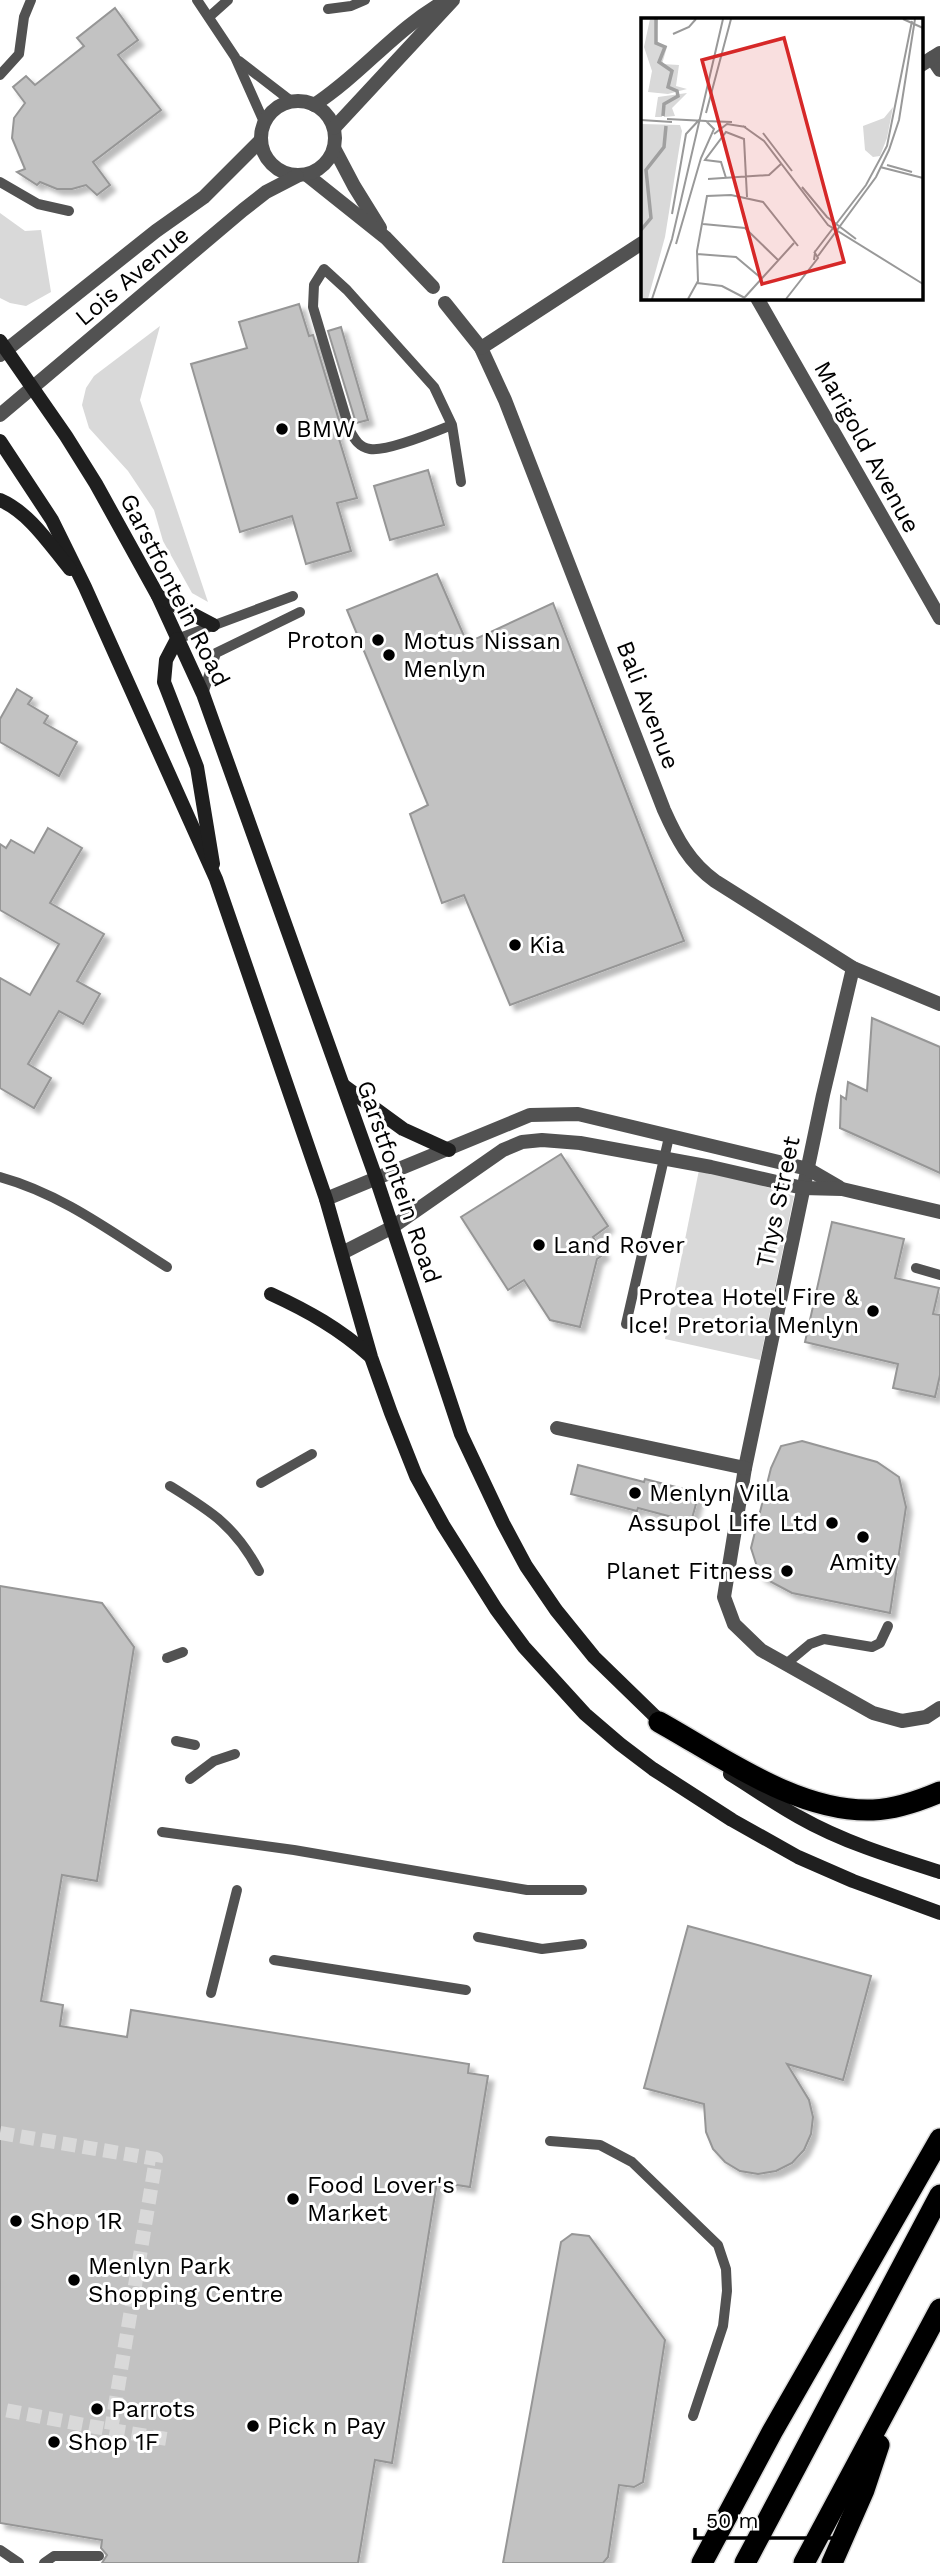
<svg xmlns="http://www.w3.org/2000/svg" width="940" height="2563" font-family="'Work Sans',sans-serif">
	<defs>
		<filter id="shadow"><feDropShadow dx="5.5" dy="5.5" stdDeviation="2" flood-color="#0004"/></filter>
	</defs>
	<rect width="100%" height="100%" fill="#fff"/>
	<!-- green -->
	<g fill="#d9d9d9">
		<polygon points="0,213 25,231 41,230 51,292 26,306 10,303 0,298"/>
		<polygon points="160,326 140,400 208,602 192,593 163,541 154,510 128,471 89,428 82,405 86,388 94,376"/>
		<polygon points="700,1165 794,1196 760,1360 665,1339"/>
	</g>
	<!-- building -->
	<g fill="#c2c2c2" stroke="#969696" stroke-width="2" filter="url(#shadow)">
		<polygon points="115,8 138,40 118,55 161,110 93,162 110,185 97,195 86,185 72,189 57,189 40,182 37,185 17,172 25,169 12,138 14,118 25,103 13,87 26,76 35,85 84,46 77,38"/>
		<polygon points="299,304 309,336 313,335 341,427 336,429 357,498 337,503 351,551 306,564 292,516 240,532 191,364 247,348 239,322"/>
		<polygon points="341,327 368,420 356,423 328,331"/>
		<polygon points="428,470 444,525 390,540 374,486"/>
		<polygon points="437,574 467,643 553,603 684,941 510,1005 464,895 442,903 410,814 428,805 347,610"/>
		<polygon points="17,689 32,698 28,704 48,716 44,723 77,742 59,776 0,742 0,719"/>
		<polygon points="48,828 82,848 50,903 104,934 77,981 100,994 83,1024 59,1011 28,1064 51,1078 34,1108 0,1088 0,978 30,995 59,944 0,910 0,844 6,848 11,840 34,853"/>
		<polygon points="872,1018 940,1047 940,1173 840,1128 841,1096 846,1099 848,1082 867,1091"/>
		<polygon points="561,1154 608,1226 593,1237 604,1254 597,1259 580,1327 550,1320 524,1280 508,1290 461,1217"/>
		<polygon points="832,1222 904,1239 895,1278 939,1288 933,1314 940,1315 940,1375 935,1397 893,1388 898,1364 805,1342"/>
		<polygon points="802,1441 877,1462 899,1477 906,1507 890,1613 792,1593 760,1576 751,1548 771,1468 781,1446"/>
		<polygon points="578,1465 644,1482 645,1479 699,1493 691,1522 638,1508 637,1511 571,1494"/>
		<polygon points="0,1586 102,1603 134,1647 97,1881 62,1875 41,2001 63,2005 60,2026 127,2037 131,2010 469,2064 468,2073 488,2076 470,2187 437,2182 392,2463 375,2460 358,2563 102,2563 107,2555 101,2548 102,2540 0,2523"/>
		<polygon points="688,1926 871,1976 843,2080 787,2064 809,2100 813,2117 811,2134 804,2150 792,2163 776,2171 758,2174 740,2171 725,2162 713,2149 706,2132 704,2104 644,2088"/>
		<polygon points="572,2234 589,2236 665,2340 643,2482 634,2487 619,2485 608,2557 603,2563 503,2563 561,2242"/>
	</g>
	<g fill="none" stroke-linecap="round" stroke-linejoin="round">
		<!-- pedestrian-tunnel -->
		<g stroke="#d9d9d9" stroke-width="14" stroke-dasharray="14 7" stroke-linecap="butt">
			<polyline points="0,2133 156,2159 111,2430 0,2409"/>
			<polyline points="111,2430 167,2439"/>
		</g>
		<!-- motorway casing -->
		<g stroke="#dbdbdb" stroke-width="24">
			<g id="motorway">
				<path d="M659 1722C722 1757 798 1813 873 1810 897 1809 919 1801 940 1792"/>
				<polyline points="702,2563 772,2432 940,2139"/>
				<polyline points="745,2563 940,2195"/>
				<polyline points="804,2563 940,2309"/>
				<polyline points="832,2563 864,2490 879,2445"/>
			</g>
		</g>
		<!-- service -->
		<g stroke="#525252" stroke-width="10">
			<polyline points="197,0 235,57 264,122"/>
			<polyline points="328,9 351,6 365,0"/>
			<polyline points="209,17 228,0"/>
			<polyline points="239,61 291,101"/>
			<polyline points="0,75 19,54 24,17 31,0"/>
			<polyline points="0,182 38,204 69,211"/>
			<path d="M452 425C435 432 387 452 370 449 359 447 355 440 350 431L313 307 314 285 324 269 347 290 434 387 452 425 461 482"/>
			<polyline points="177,639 293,596"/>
			<polyline points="203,694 216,653 300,612"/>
			<path d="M0 1177C62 1194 113 1233 167 1267"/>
			<polyline points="916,1268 940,1275"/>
			<polyline points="626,1324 669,1137"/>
			<polyline points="261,1483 312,1454"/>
			<path d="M170 1486C212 1512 235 1526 259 1571"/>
			<polyline points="167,1658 183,1652"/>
			<polyline points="786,1664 810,1644 824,1639 872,1647 880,1643 888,1626"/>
			<polyline points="176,1741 195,1745"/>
			<polyline points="190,1779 214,1761 235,1754"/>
			<polyline points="162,1832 294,1850 527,1890 582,1890"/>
			<polyline points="478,1937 542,1949 582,1944"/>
			<polyline points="274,1960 466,1990"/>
			<polyline points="211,1993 237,1890"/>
			<polyline points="550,2141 600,2145 632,2162 718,2245 726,2269 727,2291 723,2326 693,2416"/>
			<polyline points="0,2550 19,2563"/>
			<polyline points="44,2563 54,2556 99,2556"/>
		</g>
		<!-- minor -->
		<g stroke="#525252" stroke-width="14">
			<polyline points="932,58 940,70"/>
			<polyline points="921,65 940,53"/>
			<polyline points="334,148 354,186 380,228"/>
			<polyline points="307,175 386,238 433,287"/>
			<polyline points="757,298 940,618"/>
			<path d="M445 303 481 348 505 400 664 810C677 839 689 862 715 881L853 968 940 1004"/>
			<polyline points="481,348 642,243"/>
			<polyline points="853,968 823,1095 745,1468 724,1597 734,1624 761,1650 873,1713 902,1721 926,1717 940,1708"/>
			<polyline points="326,1199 530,1115 578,1114 808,1169 839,1187"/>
			<polyline points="342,1253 391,1228 503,1150 522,1142 542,1140 580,1143 711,1167 803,1188 842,1189 940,1212"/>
			<polyline points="557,1428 745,1468"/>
		</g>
		<!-- tertiary -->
		<g stroke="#525252" stroke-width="14">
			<circle cx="298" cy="138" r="37"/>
			<path d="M314 105C363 73 396 28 447 0"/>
			<polyline points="334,128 453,0"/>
			<polyline points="0,355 156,231 204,197 260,141"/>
			<polyline points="0,415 243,210 266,192 297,176"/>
		</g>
		<!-- secondary -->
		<g stroke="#1f1f1f" stroke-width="14">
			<polyline points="0,341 66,436 96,484 158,596 203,694 376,1178 461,1434 503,1523 526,1566 556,1610 594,1657 665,1726"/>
			<polyline points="0,441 52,520 85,587 216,879 326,1199 371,1357 391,1413 416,1476 443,1525 496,1609 524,1647 585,1714 620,1744 653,1769 732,1820 798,1857 853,1881 940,1913"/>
			<path d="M0 500C30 513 50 545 70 569"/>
			<polyline points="158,596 213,625"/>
			<polyline points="177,639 166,660 164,682 197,767 213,864"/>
			<polyline points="344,1086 403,1129 449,1150"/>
			<path d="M271 1294C308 1311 340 1329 370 1356"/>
			<path d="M730 1774C753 1788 775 1804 799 1817 843 1842 892 1857 940 1872"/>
		</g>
		<!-- motorway -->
		<use href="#motorway" stroke="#000" stroke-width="21"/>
	</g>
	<!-- markers -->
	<g fill="#000" stroke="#fff" stroke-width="2.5">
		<circle cx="282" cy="429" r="7"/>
		<circle cx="378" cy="640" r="7"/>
		<circle cx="389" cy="655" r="7"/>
		<circle cx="515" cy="945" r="7"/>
		<circle cx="539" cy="1245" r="7"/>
		<circle cx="873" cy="1311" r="7"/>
		<circle cx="635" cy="1493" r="7"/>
		<circle cx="832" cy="1523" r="7"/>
		<circle cx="863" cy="1537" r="7"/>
		<circle cx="787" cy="1571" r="7"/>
		<circle cx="293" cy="2199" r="7"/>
		<circle cx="16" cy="2221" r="7"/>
		<circle cx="74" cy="2280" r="7"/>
		<circle cx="97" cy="2409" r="7"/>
		<circle cx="253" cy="2426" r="7"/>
		<circle cx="54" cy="2442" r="7"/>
	</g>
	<g text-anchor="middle" stroke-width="6" stroke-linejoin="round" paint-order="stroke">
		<!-- street labels -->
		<g font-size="24" fill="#000" stroke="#fff">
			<text transform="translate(132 276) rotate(-40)" y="8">Lois Avenue</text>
			<text transform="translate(867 447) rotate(61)" y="8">Marigold Avenue</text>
			<text transform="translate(175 590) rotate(63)" y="8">Garstfontein Road</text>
			<text transform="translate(648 705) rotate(69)" y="8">Bali Avenue</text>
			<text transform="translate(399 1182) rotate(71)" y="8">Garstfontein Road</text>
			<text transform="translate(778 1202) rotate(-78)" y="8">Thys Street</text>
		</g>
		<!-- poi labels -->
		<g font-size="24" fill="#000" stroke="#fff" text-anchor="start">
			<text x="296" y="437">BMW</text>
			<text x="364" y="648" text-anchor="end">Proton</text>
			<text x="403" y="649">Motus Nissan<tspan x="403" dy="28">Menlyn</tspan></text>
			<text x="529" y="953">Kia</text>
			<text x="553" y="1253">Land Rover</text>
			<text x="859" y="1305" text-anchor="end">Protea Hotel Fire &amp;<tspan x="859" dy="28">Ice! Pretoria Menlyn</tspan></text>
			<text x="649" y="1501">Menlyn Villa</text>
			<text x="818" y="1531" text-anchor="end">Assupol Life Ltd</text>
			<text x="863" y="1570" text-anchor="middle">Amity</text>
			<text x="773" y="1579" text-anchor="end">Planet Fitness</text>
			<text x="307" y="2193">Food Lover's<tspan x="307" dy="28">Market</tspan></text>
			<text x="30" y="2229">Shop 1R</text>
			<text x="88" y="2274">Menlyn Park<tspan x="88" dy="28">Shopping Centre</tspan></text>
			<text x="111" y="2417">Parrots</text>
			<text x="267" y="2434">Pick n Pay</text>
			<text x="68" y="2450">Shop 1F</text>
		</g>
	</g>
	<!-- overview -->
	<g transform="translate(641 18)">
		<rect width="282" height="282" fill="#fff"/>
		<path d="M9 1H17L15 23 26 29 21 46 38 47 35 68 46 71 27 76 7 74 11 53 3 29ZM46 75 31 90 34 98 23 99 24 84 21 99H14L17 79ZM252 89 246 120 239 138 232 139 224 132 222 108 243 100ZM0 106 39 107 41 113 24 219 7 281H0Z" fill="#d9d9d9"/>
		<path fill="none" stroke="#a0a0a0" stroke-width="3.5" d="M15 1V25L24 29 18 44 31 53 27 69 36 73 37 78 23 86 22 98M0 212 10 200 5 152 23 129 25 108"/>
		<path fill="none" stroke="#999" stroke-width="2" d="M262 1 282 10M32 16 48 9 55 1M65 95 90 1M26 101 65 103 73 111 60 140 35 226M0 102 31 104M64 103 91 104M102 108 123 123 187 207 282 266M122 115 151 153M73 116 86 106 105 109M246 147 271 154M239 149 282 160M85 160 80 144 64 142 85 114 103 121 106 179M67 161 128 157 141 145M161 169 186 199 215 221M31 196 45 116 58 102M62 206 104 210 137 242M173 235 225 167 246 128 271 3M56 236 95 239 120 260M177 238 235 159 248 132 258 102 274 1M56 265 81 268 104 280M104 279 153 225M11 281 31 221 82 1M47 281 57 263 56 233 66 178 90 177 122 184 157 228M145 281 177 240 174 235 173 242"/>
		<path fill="#d62828" fill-opacity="0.15" stroke="#d62828" stroke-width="3.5" d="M143 20 203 244 121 266 61 42Z"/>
		<rect width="282" height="282" fill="none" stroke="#000" stroke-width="3.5"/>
	</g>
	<!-- scale -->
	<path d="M695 2528v10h156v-10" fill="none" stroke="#000000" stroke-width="3.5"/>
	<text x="706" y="2528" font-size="21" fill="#000000" stroke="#ffffff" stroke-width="5" paint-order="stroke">50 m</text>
</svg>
